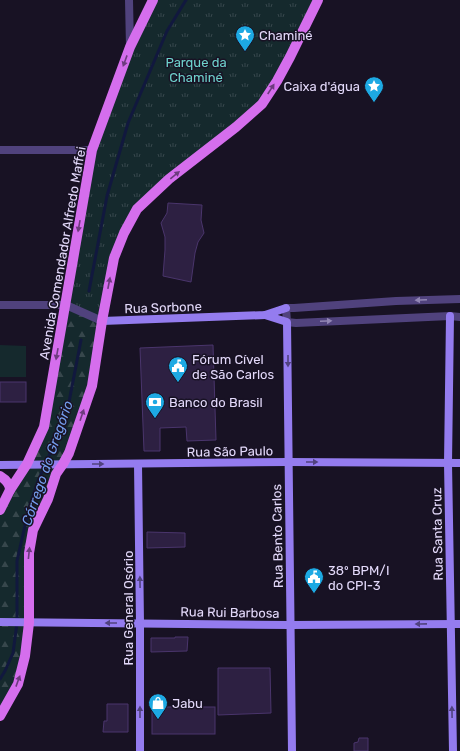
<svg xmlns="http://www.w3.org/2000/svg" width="460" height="751" font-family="Rubik,sans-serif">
	<defs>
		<pattern id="forest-firs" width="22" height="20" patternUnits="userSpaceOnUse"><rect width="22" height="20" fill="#15292d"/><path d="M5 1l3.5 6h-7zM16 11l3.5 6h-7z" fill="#37474c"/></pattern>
		<pattern id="park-tufts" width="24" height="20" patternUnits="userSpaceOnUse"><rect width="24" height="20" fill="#15292d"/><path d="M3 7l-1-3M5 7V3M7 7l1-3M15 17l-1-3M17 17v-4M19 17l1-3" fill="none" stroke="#37474c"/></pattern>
	</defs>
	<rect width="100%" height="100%" fill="#181224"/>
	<!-- forest -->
	<polygon fill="url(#forest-firs)" points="66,305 102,321 92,386 33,530 25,656 0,716 0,510 44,428"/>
	<!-- park -->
	<polygon fill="url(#park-tufts)" points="153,0 318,0 262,104 137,209 124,233 102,321 66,305 92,150"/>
	<!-- pitch -->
	<polygon fill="#15292d" points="0,345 26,346 26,377 0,377"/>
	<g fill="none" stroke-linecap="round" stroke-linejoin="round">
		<!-- stream -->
		<g stroke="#11183e" stroke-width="3">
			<polyline points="89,291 107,196 128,123 167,31 186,0"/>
			<polyline points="0,679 5,671 13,653 17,623 17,561 29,508 38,481 52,449 69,402 81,340"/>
		</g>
	</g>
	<!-- building -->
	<g fill="#2d2042" stroke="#4a356c">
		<polygon points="168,203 202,205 201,220 204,233 198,242 195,253 191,282 163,276 165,250 165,237 161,223 167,213"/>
		<polygon points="213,345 216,440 187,441 186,427 160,428 160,451 144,451 140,348"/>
		<rect x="0" y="382" width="26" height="20"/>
		<polygon points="147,532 185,533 185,547 147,548"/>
		<polygon points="175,637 188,637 187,651 151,652 151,638 175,638"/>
		<polygon points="218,668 270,668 271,713 218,715"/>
		<polygon points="107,704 128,704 128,732 103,732 104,721 107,721"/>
		<rect x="152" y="707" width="63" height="27"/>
		<polygon points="359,738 368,738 368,751 354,751 354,743 358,742"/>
	</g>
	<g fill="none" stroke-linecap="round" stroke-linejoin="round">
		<!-- street -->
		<g stroke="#50427d" stroke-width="8">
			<polyline points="129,0 130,47"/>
			<polyline points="0,150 92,150"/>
			<polyline points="460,299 396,301 294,308 286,308 287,322 296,323 450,316 460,317"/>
			<polyline points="0,305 66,305 102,321"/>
		</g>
		<!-- secondary -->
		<g stroke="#947cef" stroke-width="8">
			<polyline points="265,315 287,322 292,751"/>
			<polyline points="450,316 448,463 453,751"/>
			<polyline points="102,321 265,315 286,308"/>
			<polyline points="138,464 140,623 140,751"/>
			<polyline points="0,465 288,462 460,463"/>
			<polyline points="0,622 290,625 460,624"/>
		</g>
		<!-- primary -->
		<g stroke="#d56eed" stroke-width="10">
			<path d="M0 476C5 479 10 484 10 490"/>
			<polyline points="0,510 10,490 27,464 44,427 92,150 130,47 153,0"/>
			<polyline points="0,716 18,684 25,656 29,623 29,553 33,530 48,499 56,474 63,464 69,453 92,386 102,321 114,258 124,233 137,209 169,179 236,127 262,104 277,81 290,57 318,0"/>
		</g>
	</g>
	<!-- one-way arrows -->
	<defs><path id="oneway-solid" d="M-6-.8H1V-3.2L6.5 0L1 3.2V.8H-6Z"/></defs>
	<g fill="#6d3b7e">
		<use href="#oneway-solid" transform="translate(125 61) rotate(110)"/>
		<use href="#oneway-solid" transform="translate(271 89) rotate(-57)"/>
		<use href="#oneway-solid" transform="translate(175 175) rotate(-39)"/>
		<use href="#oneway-solid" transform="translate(79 226) rotate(100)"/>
		<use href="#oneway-solid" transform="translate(109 283) rotate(-79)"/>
		<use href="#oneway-solid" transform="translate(57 354) rotate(100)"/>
		<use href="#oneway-solid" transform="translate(82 415) rotate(-71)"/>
		<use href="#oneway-solid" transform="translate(29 553) rotate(-84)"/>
		<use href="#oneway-solid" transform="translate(18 681) rotate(-70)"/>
	</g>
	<g fill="#9286b5">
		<use href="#oneway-solid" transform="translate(421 300) rotate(178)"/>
		<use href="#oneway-solid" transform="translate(326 321) rotate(-2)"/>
	</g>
	<g fill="#50427f">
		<use href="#oneway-solid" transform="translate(288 361) rotate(90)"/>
		<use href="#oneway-solid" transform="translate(312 462)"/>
		<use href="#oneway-solid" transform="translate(98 464)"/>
		<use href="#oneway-solid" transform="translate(140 582) rotate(-91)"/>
		<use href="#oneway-solid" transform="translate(111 623) rotate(-180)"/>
		<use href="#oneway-solid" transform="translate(421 624) rotate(179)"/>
		<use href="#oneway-solid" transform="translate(140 712) rotate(-90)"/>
		<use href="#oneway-solid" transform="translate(452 712) rotate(-91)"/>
	</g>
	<!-- icons -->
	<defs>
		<g id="sight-pin" transform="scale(1)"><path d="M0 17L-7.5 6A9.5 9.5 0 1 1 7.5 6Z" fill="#1da9e3" stroke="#181224"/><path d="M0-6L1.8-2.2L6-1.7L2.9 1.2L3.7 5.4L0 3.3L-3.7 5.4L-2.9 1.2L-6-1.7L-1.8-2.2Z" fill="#fff"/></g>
		<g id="civic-pin" transform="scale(1)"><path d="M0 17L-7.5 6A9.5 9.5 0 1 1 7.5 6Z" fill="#1da9e3" stroke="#181224"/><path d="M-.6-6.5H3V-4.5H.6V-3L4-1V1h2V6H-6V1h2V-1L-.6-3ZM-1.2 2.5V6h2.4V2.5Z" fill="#fff"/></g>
		<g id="bank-pin" transform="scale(1)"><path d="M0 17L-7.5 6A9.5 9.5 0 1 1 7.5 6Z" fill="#1da9e3" stroke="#181224"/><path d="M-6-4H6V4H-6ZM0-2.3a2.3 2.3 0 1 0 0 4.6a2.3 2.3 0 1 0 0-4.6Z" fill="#fff"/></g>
		<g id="shop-pin" transform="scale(1)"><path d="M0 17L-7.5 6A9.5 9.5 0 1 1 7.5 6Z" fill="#1da9e3" stroke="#181224"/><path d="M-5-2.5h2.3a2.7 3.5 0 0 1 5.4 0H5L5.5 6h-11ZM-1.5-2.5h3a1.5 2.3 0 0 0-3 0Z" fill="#fff"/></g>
	</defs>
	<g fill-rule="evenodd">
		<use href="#sight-pin" x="245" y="35"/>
		<use href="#sight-pin" x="374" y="86"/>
		<use href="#civic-pin" x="178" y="366"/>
		<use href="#bank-pin" x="155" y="402"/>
		<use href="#civic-pin" x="314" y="577"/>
		<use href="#shop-pin" x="158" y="703"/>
	</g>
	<g text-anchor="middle" stroke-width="3" stroke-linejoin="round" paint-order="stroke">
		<!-- poi labels -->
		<g font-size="13" fill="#e3d9fa" stroke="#181224" text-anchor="start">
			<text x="259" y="40">Chaminé</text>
			<text x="360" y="91" text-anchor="end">Caixa d'água</text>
			<text x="192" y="364">Fórum Cível<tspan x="192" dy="15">de São Carlos</tspan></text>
			<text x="169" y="407">Banco do Brasil</text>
			<text x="328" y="575">38º BPM/I<tspan x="328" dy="15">do CPI-3</tspan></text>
			<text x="172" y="708">Jabu</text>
		</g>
		<!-- park labels -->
		<g font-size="13" fill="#6ed2cc" stroke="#181224">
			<text x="196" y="67">Parque da<tspan x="196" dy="15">Chaminé</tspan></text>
		</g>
		<!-- street labels -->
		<g font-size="13" fill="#e3d9fa" stroke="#181224">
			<text transform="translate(62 253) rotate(-80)" y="5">Avenida Comendador Alfredo Maffei</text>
			<text transform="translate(163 307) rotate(-2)" y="5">Rua Sorbone</text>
			<text transform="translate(230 451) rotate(-1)" y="5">Rua São Paulo</text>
			<text transform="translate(437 534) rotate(-91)" y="5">Rua Santa Cruz</text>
			<text transform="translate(277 536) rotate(-91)" y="5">Rua Bento Carlos</text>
			<text transform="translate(128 608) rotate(-90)" y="5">Rua General Osório</text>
			<text transform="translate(230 612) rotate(1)" y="5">Rua Rui Barbosa</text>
		</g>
		<!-- water labels -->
		<g font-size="14" font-style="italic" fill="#749eee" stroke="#181224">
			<text transform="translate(47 463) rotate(-71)" y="5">Córrego do Gregório</text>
		</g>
	</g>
</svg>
